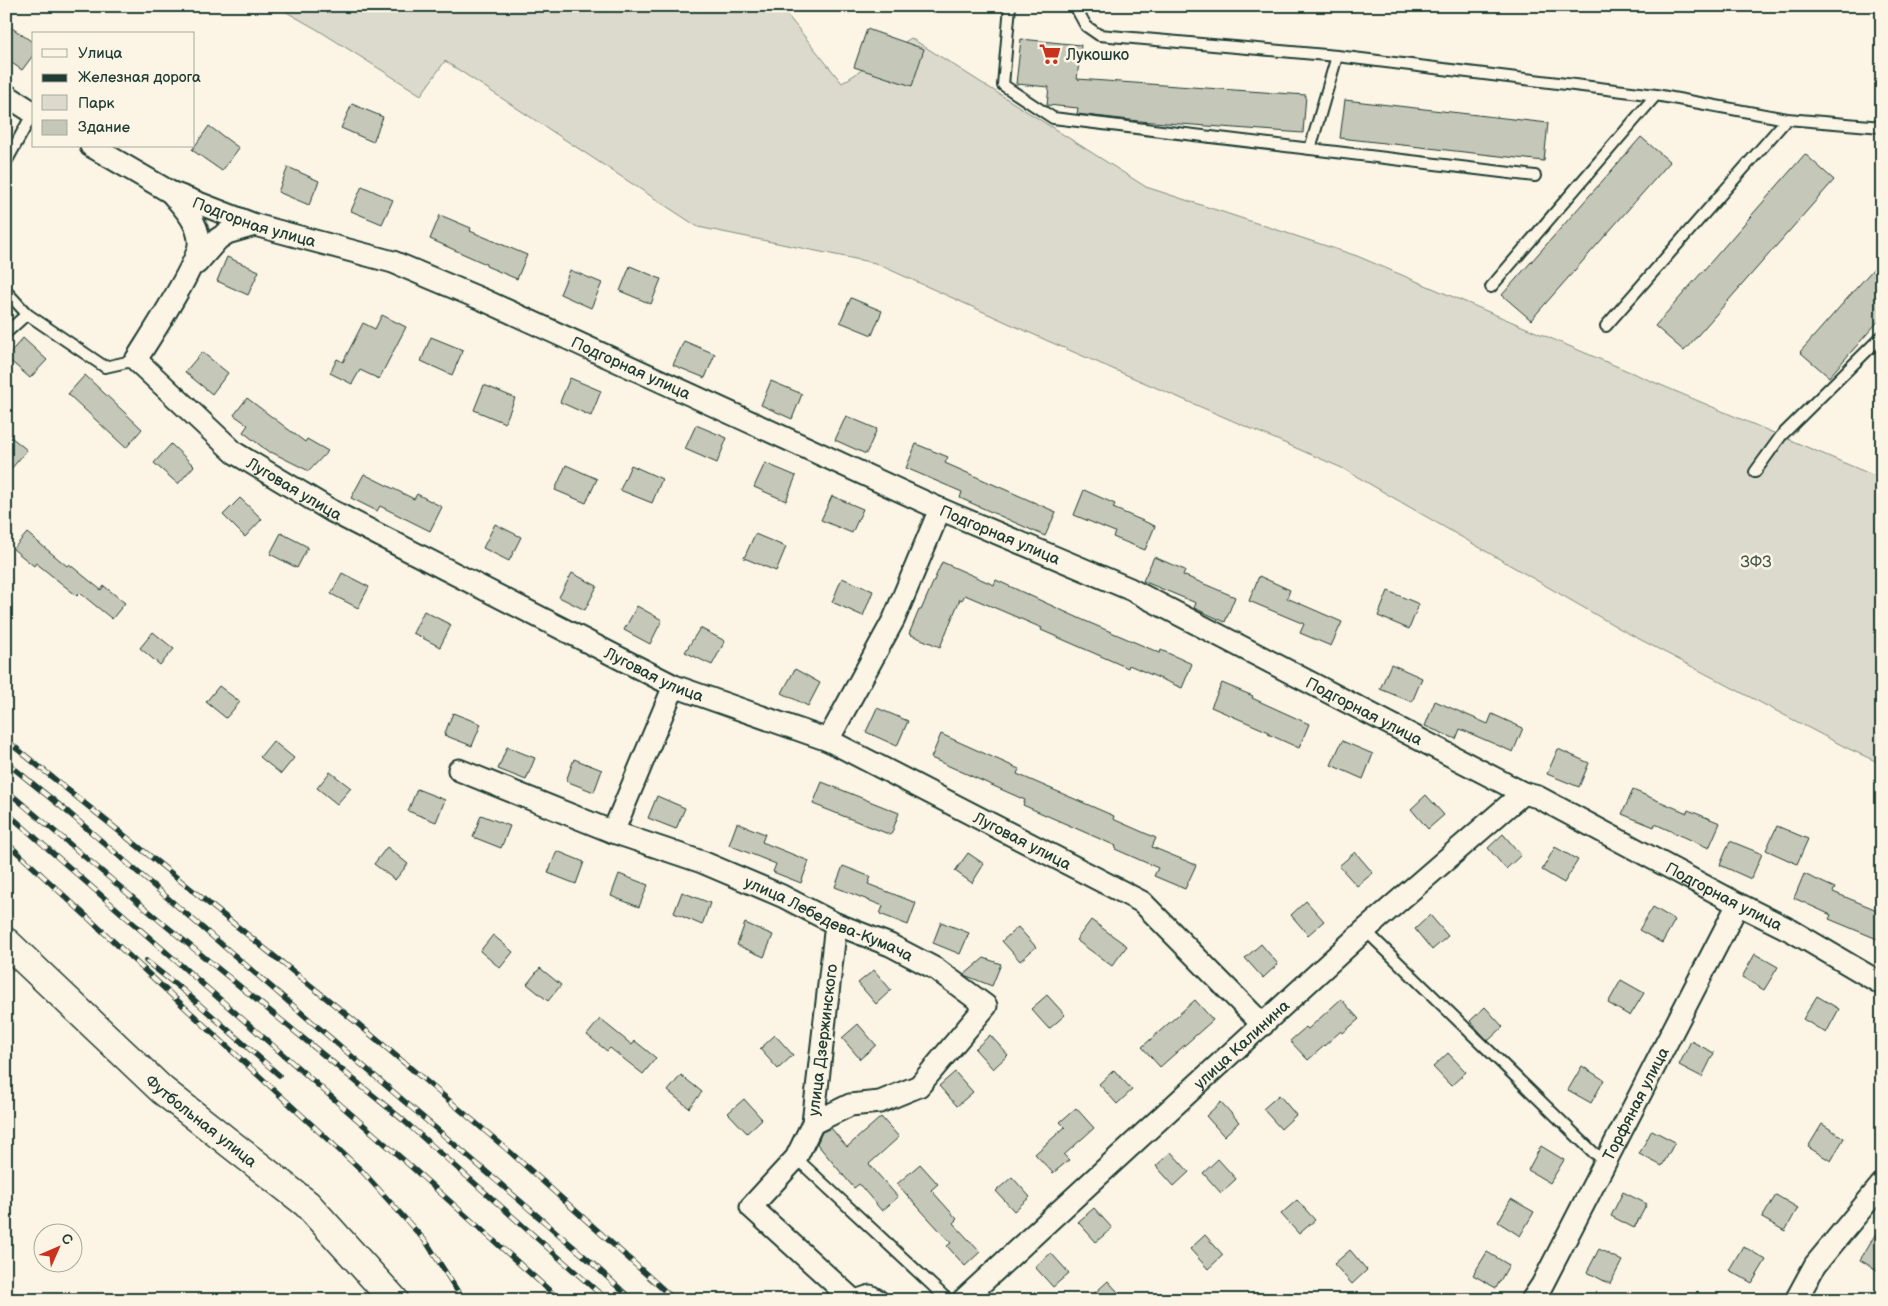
<svg xmlns="http://www.w3.org/2000/svg" width="1888" height="1306" font-family="'Balsamiq Sans',sans-serif">
	<rect width="100%" height="100%" fill="#fcf5e5"/>
	<filter id="ink" filterUnits="userSpaceOnUse"><feTurbulence type="fractalNoise" baseFrequency=".02" numOctaves="2"/><feDisplacementMap in="SourceGraphic" scale="10" xChannelSelector="R" yChannelSelector="G"/><feConvolveMatrix kernelMatrix="1 2 1 2 8 2 1 2 1" color-interpolation-filters="sRGB"/></filter>
	<g filter="url(#ink)">
		<!-- green -->
		<polygon fill="#dcdacc" stroke="#7e8c80" points="276,6 780,6 842,83 911,38 1146,187 1357,256 1882,479 1882,764 1847,748 1624,631 1342,468 1048,341 875,263 698,227 445,61 421,95 318,30"/>
		<!-- building -->
		<g fill="#c5c7b9" stroke="#1f3d34">
			<polygon points="6,24 34,43 34,54 22,70 6,59"/>
			<polygon points="867,29 924,49 912,86 854,67"/>
			<polygon points="1021,39 1081,45 1077,79 1306,95 1303,133 1139,121 1077,114 1078,108 1047,105 1049,87 1016,84"/>
			<polygon points="1345,100 1548,123 1544,161 1340,138"/>
			<polygon points="352,104 383,117 373,142 341,128"/>
			<polygon points="209,126 239,148 222,171 192,150"/>
			<polygon points="1641,137 1670,162 1531,320 1502,295"/>
			<polygon points="1805,154 1834,180 1684,351 1655,326"/>
			<polygon points="288,167 319,181 309,205 278,192"/>
			<polygon points="362,186 393,200 382,224 351,211"/>
			<polygon points="440,215 471,228 470,231 527,255 517,279 486,266 486,264 430,239"/>
			<polygon points="227,257 259,271 248,295 217,281"/>
			<polygon points="1882,259 1882,317 1829,377 1800,352"/>
			<polygon points="630,266 661,279 651,304 620,291"/>
			<polygon points="570,270 602,283 591,308 560,294"/>
			<polygon points="851,298 882,311 872,335 840,322"/>
			<polygon points="382,315 406,327 379,379 360,370 352,384 330,373 337,359 343,362 363,323 375,329"/>
			<polygon points="431,337 463,350 452,375 421,361"/>
			<polygon points="23,338 47,360 30,378 6,357"/>
			<polygon points="684,341 715,354 705,378 673,365"/>
			<polygon points="202,352 228,373 212,394 185,372"/>
			<polygon points="85,375 142,429 126,448 68,394"/>
			<polygon points="570,378 601,391 591,416 560,402"/>
			<polygon points="771,381 802,394 792,419 761,405"/>
			<polygon points="484,385 515,398 505,423 474,410"/>
			<polygon points="247,398 305,442 307,439 328,451 309,471 271,452 270,453 243,432 248,425 234,415"/>
			<polygon points="846,416 877,429 866,454 835,440"/>
			<polygon points="696,425 727,438 717,463 685,449"/>
			<polygon points="6,433 27,450 6,475"/>
			<polygon points="171,444 194,466 178,484 154,463"/>
			<polygon points="916,444 948,457 945,463 1056,512 1045,536 960,498 962,492 906,468"/>
			<polygon points="765,463 796,476 786,501 754,487"/>
			<polygon points="566,465 597,479 586,503 555,490"/>
			<polygon points="631,465 662,479 652,503 620,490"/>
			<polygon points="364,474 414,499 417,494 442,507 430,531 380,506 377,511 351,498"/>
			<polygon points="1084,490 1115,504 1113,508 1155,526 1145,550 1113,537 1115,532 1074,515"/>
			<polygon points="832,496 863,509 852,533 821,520"/>
			<polygon points="240,498 262,519 245,537 223,515"/>
			<polygon points="495,524 521,537 509,561 483,548"/>
			<polygon points="27,533 67,566 69,564 101,590 104,586 125,603 112,619 80,593 77,596 36,563 34,566 13,549"/>
			<polygon points="281,533 308,547 297,568 270,554"/>
			<polygon points="755,534 786,547 776,571 744,558"/>
			<polygon points="1154,557 1185,570 1183,575 1235,597 1225,622 1194,608 1196,603 1143,581"/>
			<polygon points="942,562 994,585 996,580 1083,620 1160,653 1161,650 1192,664 1182,688 1129,665 1128,668 1096,654 1041,630 1042,628 965,595 962,600 960,599 940,647 909,634 919,610 921,610"/>
			<polygon points="342,573 369,587 358,608 331,594"/>
			<polygon points="572,573 597,586 585,610 559,597"/>
			<polygon points="1259,576 1290,590 1287,598 1342,622 1331,646 1300,633 1304,624 1249,601"/>
			<polygon points="842,578 873,591 863,616 832,602"/>
			<polygon points="1388,591 1419,604 1409,629 1378,616"/>
			<polygon points="637,606 662,620 650,644 624,630"/>
			<polygon points="424,611 451,625 440,647 413,633"/>
			<polygon points="700,628 725,641 712,665 685,652"/>
			<polygon points="153,632 174,649 160,665 140,648"/>
			<polygon points="1391,664 1422,678 1412,702 1380,689"/>
			<polygon points="795,669 820,683 808,706 782,693"/>
			<polygon points="1222,683 1253,696 1252,698 1309,724 1299,748 1268,734 1269,732 1211,707"/>
			<polygon points="219,686 240,702 226,718 206,702"/>
			<polygon points="1435,701 1488,724 1492,714 1523,728 1513,752 1460,729 1456,739 1425,726"/>
			<polygon points="877,708 908,721 897,746 866,732"/>
			<polygon points="453,713 481,724 472,746 444,735"/>
			<polygon points="941,734 1019,769 1017,774 1114,816 1113,819 1156,838 1152,847 1196,865 1185,889 1154,876 1158,868 1115,849 1116,846 1023,805 1025,800 931,758"/>
			<polygon points="273,741 294,758 281,774 260,757"/>
			<polygon points="1342,741 1373,754 1363,779 1331,765"/>
			<polygon points="507,747 535,758 526,780 498,769"/>
			<polygon points="1558,749 1589,763 1579,787 1547,774"/>
			<polygon points="574,759 602,770 594,792 566,781"/>
			<polygon points="330,772 351,788 337,804 317,788"/>
			<polygon points="822,782 899,813 891,835 813,804"/>
			<polygon points="417,789 445,800 436,822 408,811"/>
			<polygon points="1633,790 1687,813 1688,810 1720,823 1709,848 1655,824 1654,827 1622,814"/>
			<polygon points="1426,795 1444,815 1428,829 1411,809"/>
			<polygon points="657,796 685,808 676,829 648,818"/>
			<polygon points="481,815 510,826 501,848 473,837"/>
			<polygon points="737,823 765,834 762,842 809,861 801,883 773,872 776,864 729,845"/>
			<polygon points="1777,826 1808,839 1797,864 1766,850"/>
			<polygon points="1503,834 1521,855 1506,869 1488,848"/>
			<polygon points="1730,841 1762,854 1751,879 1720,865"/>
			<polygon points="387,847 408,864 395,880 374,864"/>
			<polygon points="1555,847 1578,860 1564,883 1542,870"/>
			<polygon points="557,851 584,862 576,884 548,873"/>
			<polygon points="1355,852 1373,873 1357,886 1339,866"/>
			<polygon points="968,853 984,864 972,883 955,871"/>
			<polygon points="843,866 871,877 868,884 916,903 908,925 880,914 883,906 835,887"/>
			<polygon points="619,874 648,885 639,907 611,896"/>
			<polygon points="1804,874 1835,888 1833,892 1882,912 1882,941 1829,919 1831,915 1794,898"/>
			<polygon points="682,892 710,903 702,925 674,913"/>
			<polygon points="1306,901 1324,921 1308,935 1291,915"/>
			<polygon points="1653,907 1675,920 1662,943 1639,930"/>
			<polygon points="1430,915 1448,936 1432,950 1415,929"/>
			<polygon points="1091,920 1127,946 1112,966 1076,940"/>
			<polygon points="941,922 969,933 960,954 933,943"/>
			<polygon points="745,923 773,935 764,957 737,945"/>
			<polygon points="1018,927 1036,947 1020,961 1002,941"/>
			<polygon points="493,935 513,952 500,968 480,951"/>
			<polygon points="1261,944 1278,964 1263,978 1245,958"/>
			<polygon points="1755,954 1778,967 1764,990 1742,977"/>
			<polygon points="984,958 1001,964 992,986 964,975"/>
			<polygon points="540,968 561,985 548,1001 527,984"/>
			<polygon points="874,970 891,990 876,1004 858,983"/>
			<polygon points="1621,980 1644,993 1630,1016 1608,1003"/>
			<polygon points="1047,995 1065,1015 1049,1029 1031,1009"/>
			<polygon points="1817,996 1839,1009 1826,1033 1803,1019"/>
			<polygon points="1341,999 1359,1019 1343,1033 1341,1031 1308,1060 1290,1041 1306,1027 1308,1029"/>
			<polygon points="1195,1000 1213,1020 1160,1067 1142,1047"/>
			<polygon points="1485,1007 1503,1027 1488,1041 1470,1021"/>
			<polygon points="600,1019 632,1045 635,1041 656,1058 643,1074 610,1048 607,1051 587,1035"/>
			<polygon points="858,1024 876,1045 860,1059 842,1038"/>
			<polygon points="775,1035 793,1055 778,1069 760,1049"/>
			<polygon points="990,1035 1008,1055 993,1069 975,1049"/>
			<polygon points="1691,1041 1714,1053 1702,1077 1679,1065"/>
			<polygon points="1448,1053 1466,1072 1451,1086 1433,1067"/>
			<polygon points="1582,1066 1604,1080 1591,1103 1568,1090"/>
			<polygon points="1114,1070 1132,1090 1117,1104 1099,1084"/>
			<polygon points="955,1072 973,1092 957,1106 939,1086"/>
			<polygon points="681,1075 702,1092 689,1108 668,1091"/>
			<polygon points="1279,1095 1296,1115 1281,1129 1263,1109"/>
			<polygon points="744,1099 762,1119 747,1133 728,1113"/>
			<polygon points="1221,1102 1239,1122 1224,1136 1206,1116"/>
			<polygon points="1076,1108 1094,1128 1064,1155 1069,1160 1053,1173 1035,1154 1065,1127 1060,1122"/>
			<polygon points="881,1117 899,1137 869,1164 898,1197 882,1211 859,1184 854,1188 817,1144 822,1132 831,1128 847,1147"/>
			<polygon points="1822,1124 1844,1138 1831,1161 1808,1147"/>
			<polygon points="1652,1130 1675,1142 1662,1166 1639,1154"/>
			<polygon points="1541,1146 1564,1160 1550,1183 1528,1170"/>
			<polygon points="1171,1152 1189,1172 1174,1186 1156,1166"/>
			<polygon points="1218,1159 1236,1179 1221,1193 1203,1173"/>
			<polygon points="920,1164 938,1184 931,1190 957,1219 953,1223 980,1252 965,1266 947,1246 951,1243 897,1184"/>
			<polygon points="1012,1177 1030,1197 1014,1211 996,1191"/>
			<polygon points="1623,1192 1647,1204 1634,1228 1611,1216"/>
			<polygon points="1776,1195 1798,1208 1785,1231 1762,1218"/>
			<polygon points="1511,1199 1534,1212 1520,1236 1498,1222"/>
			<polygon points="1297,1200 1315,1220 1299,1234 1281,1214"/>
			<polygon points="1094,1208 1112,1228 1096,1242 1078,1222"/>
			<polygon points="1882,1223 1882,1273 1860,1260"/>
			<polygon points="1205,1235 1223,1255 1208,1269 1190,1249"/>
			<polygon points="1743,1246 1766,1260 1752,1283 1729,1270"/>
			<polygon points="1599,1249 1622,1261 1610,1284 1587,1272"/>
			<polygon points="1350,1250 1367,1270 1352,1284 1334,1264"/>
			<polygon points="1487,1252 1509,1265 1496,1288 1473,1275"/>
			<polygon points="1051,1253 1069,1273 1053,1287 1035,1267"/>
			<polygon points="1108,1281 1125,1300 1087,1300"/>
		</g>
		<g fill="none" stroke-linecap="round" stroke-linejoin="round">
			<!-- lane casing -->
			<g stroke="#1f3d34" stroke-width="14">
				<g id="lane">
					<polyline points="1010,6 1003,85 1053,118 1535,176"/>
					<polyline points="1075,6 1086,26 1099,35 1337,56 1656,95 1787,119 1882,127"/>
					<polyline points="1310,149 1337,56"/>
					<polyline points="6,162 33,113"/>
					<polyline points="1491,287 1656,95"/>
					<polyline points="6,291 27,314 105,367 136,360"/>
					<polyline points="1606,326 1787,119"/>
					<polyline points="6,333 27,314"/>
					<polyline points="1755,472 1781,436 1882,336"/>
					<polyline points="1365,930 1594,1153 1606,1160"/>
					<polyline points="796,1158 948,1300"/>
				</g>
			</g>
			<!-- street casing -->
			<g stroke="#1f3d34" stroke-width="25">
				<g id="street">
					<polyline points="6,95 34,113"/>
					<path id="s1" d="M91 146 170 192 255 225 393 262 486 301 940 509 1130 589 1523 793 1538 797 1738 904 1792 931 1882 984"/>
					<path id="s2" d="M172 194C184 208 197 221 199 240 202 259 148 340 136 360L235 453 332 511 674 686 828 740 1142 902 1263 1025"/>
					<polyline points="197,263 218,239 227,233 255,225"/>
					<polyline points="828,740 894,619 940,509"/>
					<path id="s3" d="M459 770 613 832 702 862 782 896 836 924 890 945 936 969 986 1006 919 1086 880 1102 850 1105 813 1123"/>
					<polyline points="613,832 674,686"/>
					<polyline points="836,924 813,1123 796,1158 751,1207 853,1300"/>
					<polyline points="858,1300 870,1296 877,1300"/>
					<path id="s4" d="M963 1300 1365 930 1523 793"/>
					<path id="s5" d="M1532 1300 1542 1285 1738 904"/>
					<polyline points="1796,1300 1815,1265 1882,1184"/>
				</g>
			</g>
			<!-- secondary casing -->
			<g stroke="#1f3d34" stroke-width="31">
				<g id="secondary">
					<path id="s6" d="M6 942 162 1090 307 1204 394 1300"/>
				</g>
			</g>
			<!-- lane -->
			<use href="#lane" stroke="#fcf5e5" stroke-width="10"/>
			<!-- street -->
			<use href="#street" stroke="#fcf5e5" stroke-width="21"/>
			<!-- secondary -->
			<use href="#secondary" stroke="#fcf5e5" stroke-width="28"/>
			<!-- rail casing -->
			<g stroke="#1f3d34" stroke-width="5.5">
				<g id="rail">
					<polyline points="6,740 357,1023 509,1151 675,1300"/>
					<polyline points="6,762 69,813 591,1262 632,1300"/>
					<polyline points="6,790 165,925 403,1120 607,1300"/>
					<polyline points="6,812 407,1163 560,1300"/>
					<polyline points="6,842 363,1172 427,1243 463,1300"/>
					<polyline points="146,961 184,991 279,1075"/>
				</g>
			</g>
			<!-- rail -->
			<use href="#rail" stroke="#fcf5e5" stroke-width="4" stroke-dasharray="11" stroke-linecap="butt"/>
		</g>
	</g>
	<!-- icons -->
	<defs>
		<g id="supermarket-bare" transform="scale(1.725)"><path d="M-6-5.5h2.5l.6 2H6L4.5 2H-2.5L-4.4-4H-6ZM-1.5 3.2a1.3 1.3 0 1 0 .1 0ZM3 3.2a1.3 1.3 0 1 0 .1 0Z" fill="#c8321e" stroke="#fcf5e5" stroke-width="2.5" paint-order="stroke"/></g>
	</defs>
	<g fill-rule="evenodd">
		<use href="#supermarket-bare" x="1050" y="54"/>
	</g>
	<g text-anchor="middle" stroke-width="5" stroke-linejoin="round" paint-order="stroke">
		<!-- poi labels -->
		<g font-size="16" fill="#1f3d34" stroke="#fcf5e5" text-anchor="start">
			<text x="1066" y="60">Лукошко</text>
		</g>
		<!-- street labels -->
		<g font-size="16" fill="#1f3d34" stroke="#fcf5e5">
			<text dy="6" stroke="none"><textPath href="#s1" startOffset="181">Подгорная улица</textPath></text>
			<text dy="6" stroke="none"><textPath href="#s1" startOffset="586">Подгорная улица</textPath></text>
			<text dy="6" stroke="none"><textPath href="#s2" startOffset="396">Луговая улица</textPath></text>
			<text dy="6" stroke="none"><textPath href="#s1" startOffset="991">Подгорная улица</textPath></text>
			<text dy="6" stroke="none"><textPath href="#s2" startOffset="801">Луговая улица</textPath></text>
			<text dy="6" stroke="none"><textPath href="#s1" startOffset="1396">Подгорная улица</textPath></text>
			<text dy="6" stroke="none"><textPath href="#s2" startOffset="1206">Луговая улица</textPath></text>
			<text dy="6" stroke="none"><textPath href="#s1" startOffset="1801">Подгорная улица</textPath></text>
			<text dy="6" stroke="none"><textPath href="#s3" startOffset="399">улица Лебедева-Кумача</textPath></text>
			<text transform="translate(822 1040) rotate(-83)" y="6">улица Дзержинского</text>
			<text dy="6" stroke="none"><textPath href="#s4" startOffset="378">улица Калинина</textPath></text>
			<text dy="6" stroke="none"><textPath href="#s5" startOffset="222">Торфяная улица</textPath></text>
			<text dy="6" stroke="none"><textPath href="#s6" startOffset="265">Футбольная улица</textPath></text>
		</g>
		<!-- park labels -->
		<g font-size="16" fill="#455c52" stroke="#fcf5e5">
			<text x="1756" y="567">ЗФЗ</text>
		</g>
	</g>
	<!-- margin -->
	<rect width="1888" height="1306" fill="none" stroke="#fcf5e5" stroke-width="25"/>
	<rect x="12" y="12" width="1863" height="1281" fill="none" stroke="#1f3d34" stroke-width="2" filter="url(#ink)"/>
	<!-- legend -->
	<rect x="32" y="32" width="162" height="115" fill="#fcf5e5" stroke="#a4ab9e"/>
	<rect x="42" y="49" width="25" height="8" fill="#fcf5e5" stroke="#a4ab9e"/>
	<text x="78" y="58" font-size="15" fill="#1f3d34">Улица</text>
	<rect x="42" y="74" width="25" height="8" fill="#1f3d34" stroke="#a4ab9e"/>
	<text x="78" y="82" font-size="15" fill="#1f3d34">Железная дорога</text>
	<rect x="42" y="95" width="25" height="15" fill="#dcdacc" stroke="#a4ab9e"/>
	<text x="78" y="108" font-size="15" fill="#1f3d34">Парк</text>
	<rect x="42" y="120" width="25" height="15" fill="#c5c7b9" stroke="#a4ab9e"/>
	<text x="78" y="132" font-size="15" fill="#1f3d34">Здание</text>
	<!-- north arrow -->
	<g transform="translate(58 1248) rotate(45)"><circle r="24" fill="#fcf5e5" stroke="#a4ab9e"/>
	<path d="M0-4L9 19L0 12L-9 19Z" fill="#c8321e"/>
	<text y="-8" font-size="14" font-weight="bold" text-anchor="middle" fill="#1f3d34">С</text>
	</g>
</svg>
